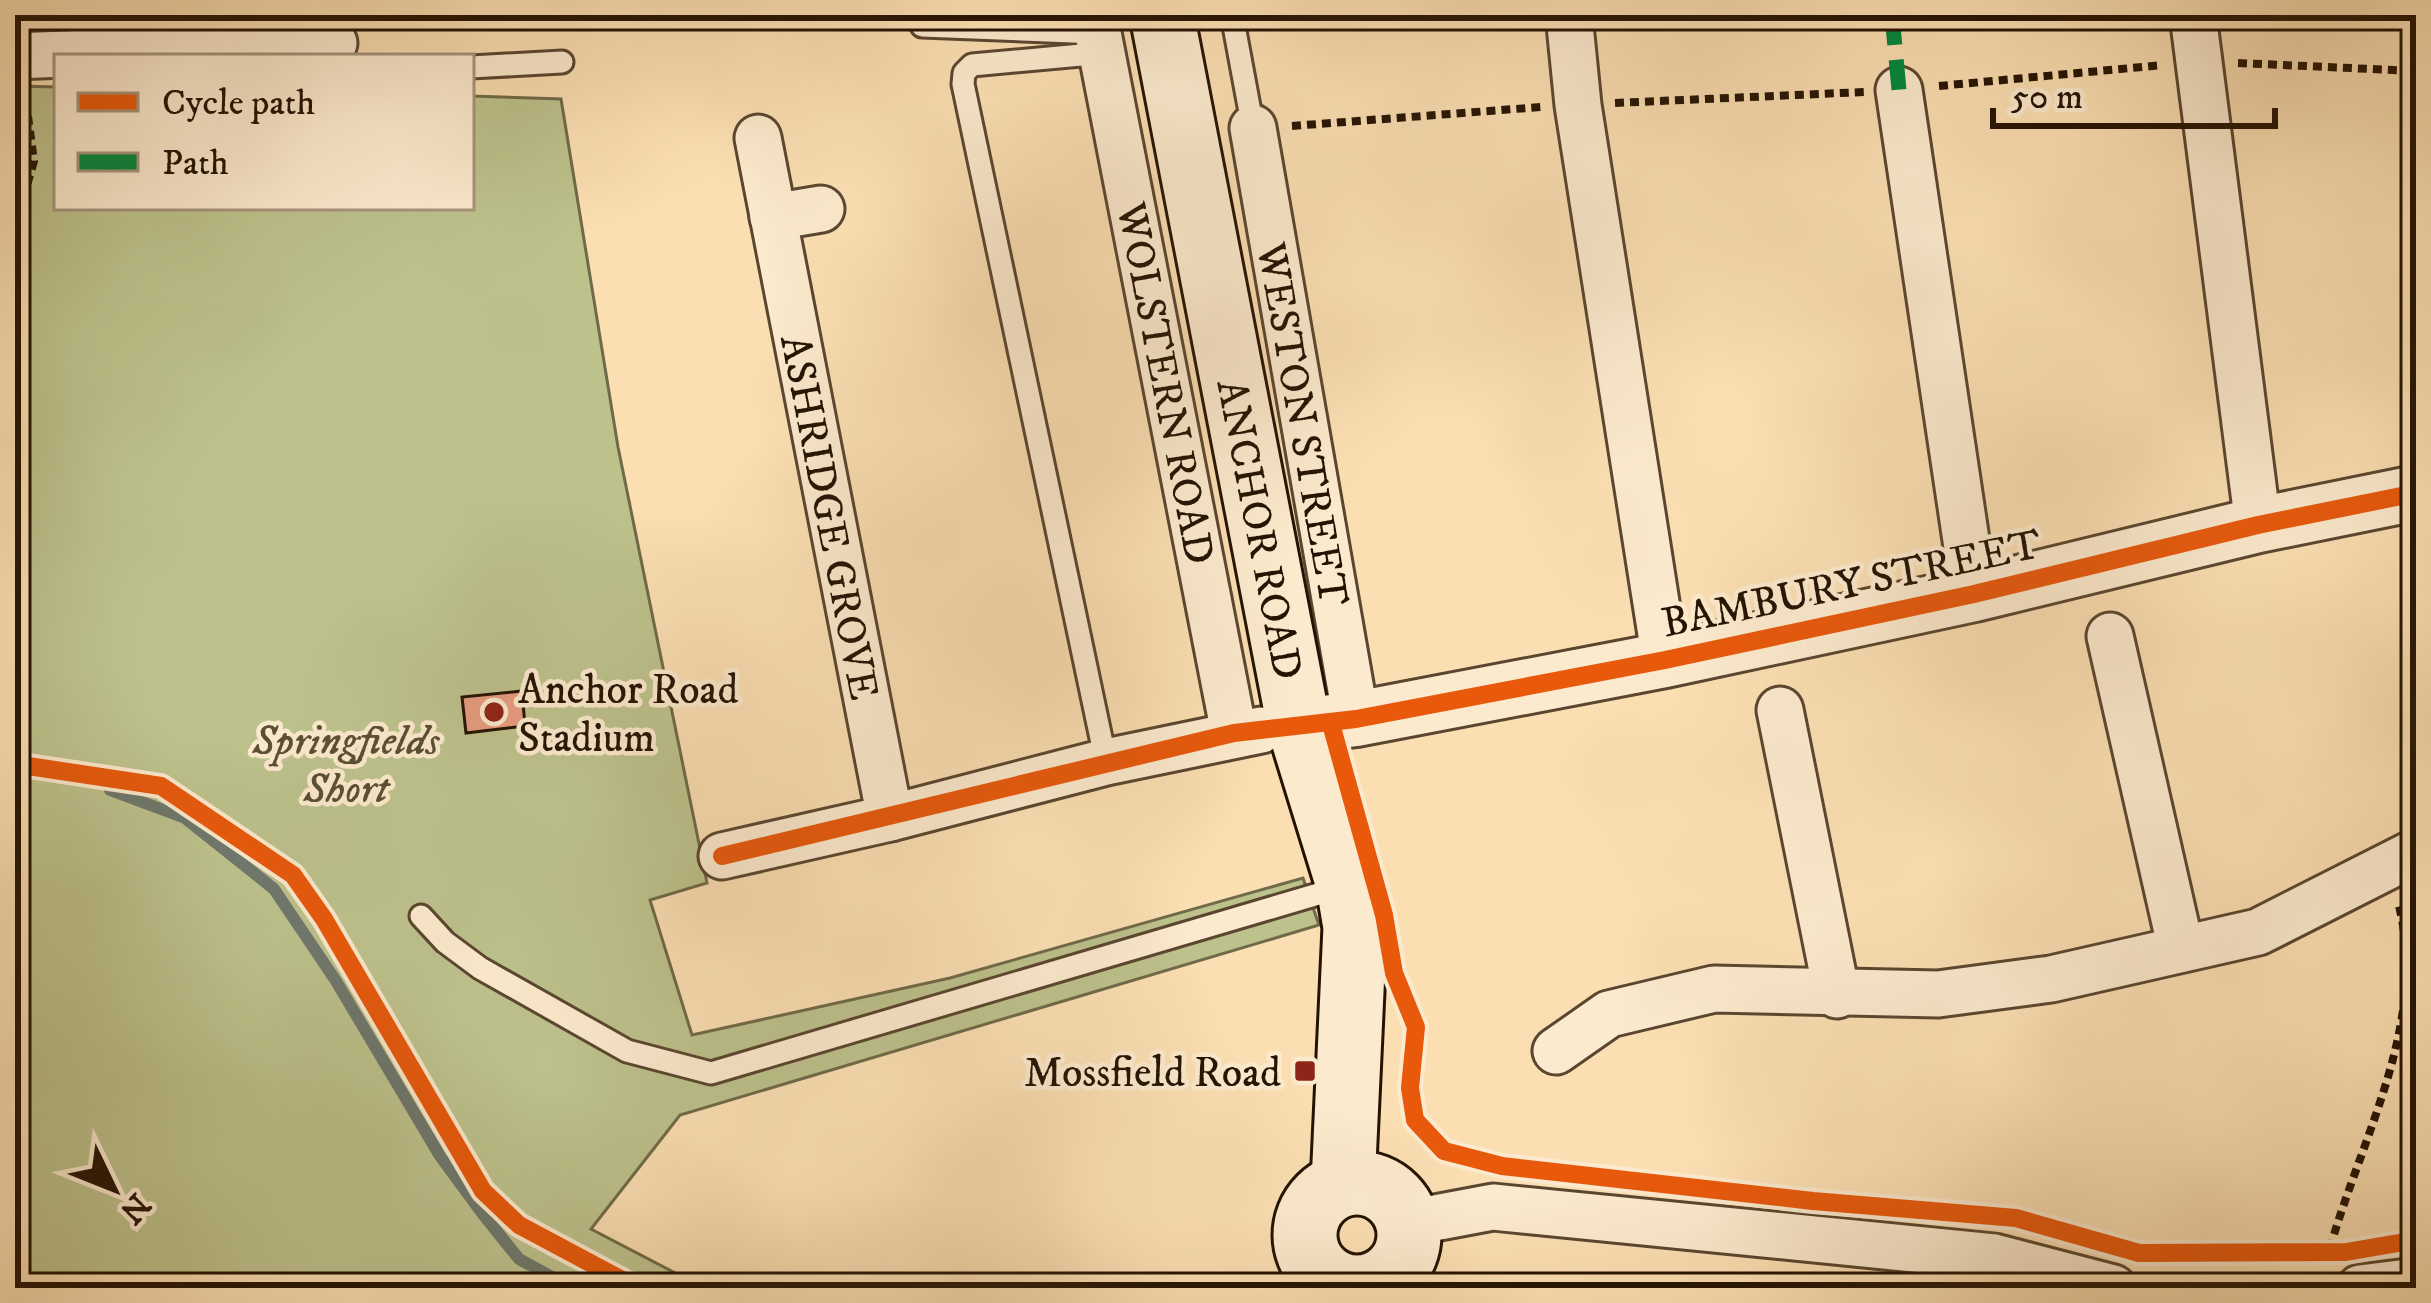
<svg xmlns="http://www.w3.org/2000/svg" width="2431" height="1303" font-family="'IM FELL DW Pica',serif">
	<rect width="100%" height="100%" fill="#fbdfb3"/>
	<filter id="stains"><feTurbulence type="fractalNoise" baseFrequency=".00167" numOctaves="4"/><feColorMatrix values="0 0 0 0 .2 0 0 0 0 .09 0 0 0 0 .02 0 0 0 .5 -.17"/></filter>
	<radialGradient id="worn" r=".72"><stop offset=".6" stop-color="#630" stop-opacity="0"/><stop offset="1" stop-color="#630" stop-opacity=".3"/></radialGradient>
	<!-- green -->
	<polygon fill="#bdc28d" stroke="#706a48" stroke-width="3" points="15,86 57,87 57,207 471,207 471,96 561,99 618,447 707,883 650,900 692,1035 950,978 1303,878 1319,925 680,1115 591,1229 704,1288 15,1288"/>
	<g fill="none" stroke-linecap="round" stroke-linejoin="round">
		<!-- stream -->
		<polyline stroke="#6e786d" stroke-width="12" points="110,790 185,818 274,889 336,981 440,1156 482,1213 519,1259 572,1288"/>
	</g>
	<!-- building -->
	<polygon fill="#e89d81" stroke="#241303" stroke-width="3" points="522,691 525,726 466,733 462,697"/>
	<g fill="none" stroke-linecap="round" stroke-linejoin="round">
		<!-- service casing -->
		<g stroke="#5a462f" stroke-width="27">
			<g id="service">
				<polyline points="1232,15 1253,128"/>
				<polyline points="922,26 1098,33"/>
				<polyline points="1103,53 972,65 964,73 963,84 1106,762"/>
				<polyline points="471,67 562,62"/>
				<polyline points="421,916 445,942 480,968 627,1051 711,1073 1342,887"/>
			</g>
		</g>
		<!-- minor casing -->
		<g stroke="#5a462f" stroke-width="51">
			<g id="minor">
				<polyline points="1569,15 1578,105 1665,660"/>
				<polyline points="2193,15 2258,525"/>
				<polyline points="1098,33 1234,733"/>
				<polyline points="15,56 334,43"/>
				<polyline points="1899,90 1974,594"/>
				<polyline points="1253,128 1356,719"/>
				<polyline points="758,138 890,818"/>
				<polyline points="773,217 821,209"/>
				<polyline points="2110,636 2181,949"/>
				<polyline points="1780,710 1837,995"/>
				<polyline points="722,856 890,818 1106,762 1261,730"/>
				<polyline points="1556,1051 1609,1014 1714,989 1938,994 2051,979 2258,932 2416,852"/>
				<polyline points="1408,1223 1493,1207 1994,1257 2113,1288"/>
				<polyline points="2360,1288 2416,1281"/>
			</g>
		</g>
		<!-- tertiary casing -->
		<g stroke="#5a462f" stroke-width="60">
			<polyline id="tertiary" points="1299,726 1356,719 1665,660 1974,594 2258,525 2416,493"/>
		</g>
		<!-- secondary casing -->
		<g stroke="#241303" stroke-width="69">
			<g id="secondary">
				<polyline points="1162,15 1299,726 1348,885 1355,927 1343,1184"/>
				<circle cx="1357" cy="1235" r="52"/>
			</g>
		</g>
		<!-- path -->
		<g stroke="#241303" stroke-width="8" stroke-dasharray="9 6" stroke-linecap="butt">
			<polyline points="2238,63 2416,71"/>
			<polyline points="1939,86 2163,65"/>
			<polyline points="1615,103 1864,92"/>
			<polyline points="1292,126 1541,107"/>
			<polyline points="15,227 34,161 25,94"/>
			<path d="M2326 1263C2356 1145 2431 1026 2398 902"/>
		</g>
		<!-- service -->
		<use href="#service" stroke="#fceace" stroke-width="21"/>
		<!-- minor -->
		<use href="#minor" stroke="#fceace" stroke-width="45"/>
		<!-- tertiary -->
		<use href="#tertiary" stroke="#fceace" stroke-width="54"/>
		<!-- secondary -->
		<use href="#secondary" stroke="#fceace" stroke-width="63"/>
		<!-- quiet -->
		<polyline stroke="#00873e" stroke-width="15" stroke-dasharray="30 15" stroke-linecap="butt" points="1892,15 1899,90"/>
		<!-- cycleway casing -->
		<g stroke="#fceace" stroke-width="26">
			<g id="cycleway">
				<polyline points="1331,724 1384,915 1394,973 1416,1027 1410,1088 1415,1120 1444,1151 1502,1166 1813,1201 2016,1218 2139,1253 2346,1252 2416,1240"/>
				<polyline points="15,764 161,786 293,875 324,919 483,1191 519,1225 637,1288"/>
				<polyline points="722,856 1234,733 1356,719 1665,660 1974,594 2258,525 2416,493"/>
			</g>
		</g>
		<!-- cycleway -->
		<use href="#cycleway" stroke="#e8590c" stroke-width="18"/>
	</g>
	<!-- markers -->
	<g fill="#8f2418" stroke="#fceace" stroke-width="4.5">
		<circle cx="494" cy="712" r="12"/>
		<rect x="1293" y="1059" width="24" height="24" rx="6"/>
	</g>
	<g text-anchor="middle" stroke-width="9" stroke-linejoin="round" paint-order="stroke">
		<!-- street labels -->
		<g font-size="42" fill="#241303" stroke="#fceace">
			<text transform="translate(1167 383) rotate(79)" y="15">WOLSTERN ROAD</text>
			<text transform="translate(1304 424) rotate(80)" y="15">WESTON STREET</text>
			<text transform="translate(831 517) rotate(79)" y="15">ASHRIDGE GROVE</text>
			<text transform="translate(1261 529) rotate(79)" y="15">ANCHOR ROAD</text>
			<text transform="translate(1851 582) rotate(-12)" y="15">BAMBURY STREET</text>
		</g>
		<!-- poi labels -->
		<g font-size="42" fill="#241303" stroke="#fceace" text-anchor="start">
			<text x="518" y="703">Anchor Road<tspan x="518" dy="48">Stadium</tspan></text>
			<text x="1281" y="1086" text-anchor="end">Mossfield Road</text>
		</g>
		<!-- park labels -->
		<g font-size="42" font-style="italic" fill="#5a5033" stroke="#fceace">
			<text x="346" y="754">Springfields<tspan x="346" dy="48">Short</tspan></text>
		</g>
	</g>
	<!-- margin -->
	<rect width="2431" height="1303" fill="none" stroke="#fbdfb3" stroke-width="60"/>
	<rect x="18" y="18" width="2395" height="1267" fill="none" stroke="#241303" stroke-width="6"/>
	<rect x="30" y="30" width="2371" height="1243" fill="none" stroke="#241303" stroke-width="3"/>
	<!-- legend -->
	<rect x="54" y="54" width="420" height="156" fill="#fceace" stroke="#a6947d" stroke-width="3"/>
	<rect x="78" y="93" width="60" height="18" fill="#e8590c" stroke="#a6947d" stroke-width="3"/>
	<text x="162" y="114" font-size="36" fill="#241303">Cycle path</text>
	<rect x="78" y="153" width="60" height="18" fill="#00873e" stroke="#a6947d" stroke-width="3"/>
	<text x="162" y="174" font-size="36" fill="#241303">Path</text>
	<!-- north arrow -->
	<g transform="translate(114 1189) rotate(133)" stroke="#fceace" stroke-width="9" paint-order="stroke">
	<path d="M0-9L21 45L0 30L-21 45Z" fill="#241303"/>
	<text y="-18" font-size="33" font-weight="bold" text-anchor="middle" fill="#241303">N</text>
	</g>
	<!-- scale -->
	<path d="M1993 108v18h282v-18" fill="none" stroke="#241303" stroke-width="6"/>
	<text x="2011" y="108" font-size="36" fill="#241303" stroke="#fceace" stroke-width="9" paint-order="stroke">50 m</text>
	<rect width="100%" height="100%" filter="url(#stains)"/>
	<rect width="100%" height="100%" fill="url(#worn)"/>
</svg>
